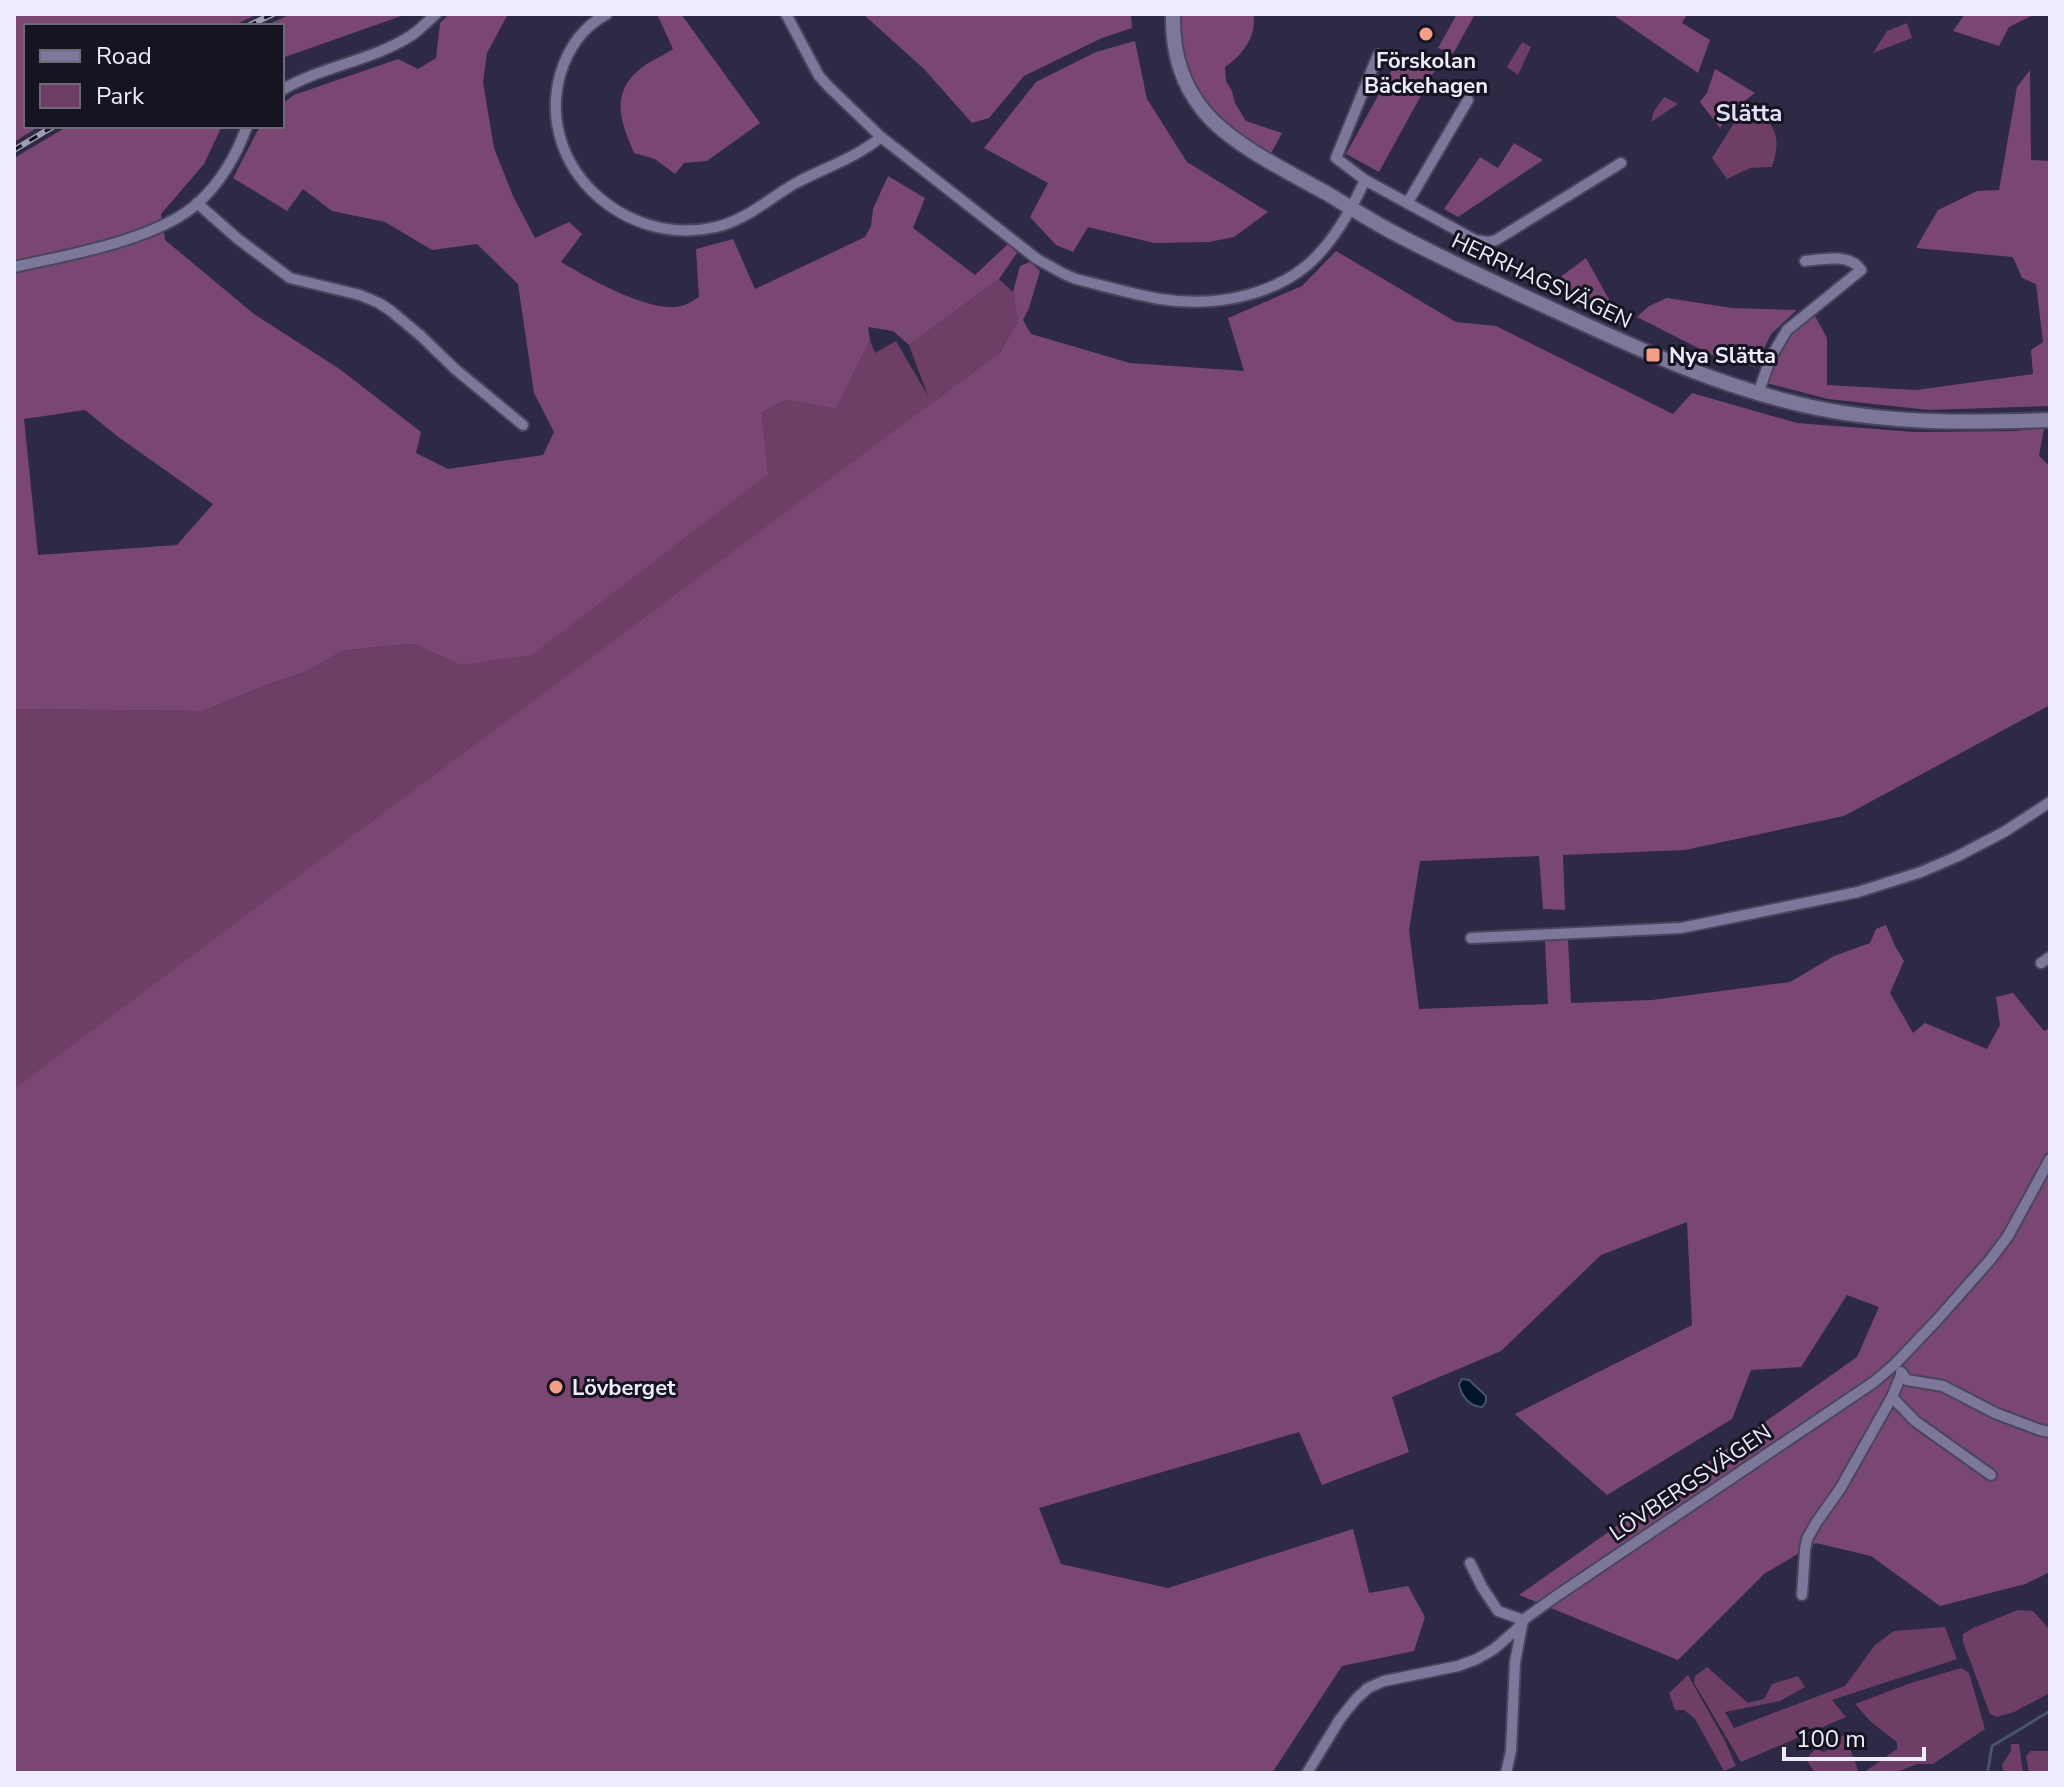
<svg xmlns="http://www.w3.org/2000/svg" width="2064" height="1787" font-family="'Nunito Sans',sans-serif">
	<rect width="100%" height="100%" fill="#2e2945"/>
	<!-- green -->
	<g fill="#6e3e67">
		<polygon points="1907,23 1912,38 1873,53 1887,31"/>
		<polygon points="1522,42 1531,47 1518,75 1507,67"/>
		<polygon points="1664,97 1678,104 1651,122 1654,111"/>
		<path d="M1757 105C1775 130 1782 136 1772 167L1750 168 1727 179 1712 158 1734 123Z"/>
		<polygon points="999,279 1013,292 1018,321 1000,352 932,403 942,424 14,1089 14,709 204,711 266,685 308,671 342,651 377,647 414,644 460,665 761,413 785,400 836,409 870,340 875,353 896,341 928,396 909,345"/>
		<polygon points="2018,1610 2033,1611 2050,1630 2050,1693 2014,1712 1997,1717 1990,1714 1963,1642 1963,1634 1973,1628"/>
		<polygon points="1945,1627 1957,1659 1832,1700 1846,1717 1741,1762 1694,1683 1695,1676 1707,1667 1748,1703 1764,1699 1772,1684 1798,1676 1805,1687 1780,1701 1725,1712 1734,1728 1845,1686 1875,1645 1894,1631"/>
		<polygon points="1961,1668 1969,1673 1985,1729 1933,1764 1917,1764 1894,1773 1863,1773 1897,1749 1897,1742 1871,1722 1855,1704 1908,1684"/>
		<polygon points="1688,1675 1725,1741 1736,1766 1724,1771 1695,1719 1684,1710 1675,1710 1669,1693"/>
		<polygon points="1845,1735 1859,1773 1815,1773 1807,1761 1810,1754 1816,1749 1824,1752 1833,1747 1835,1739"/>
		<polygon points="2011,1744 2019,1744 2023,1773 2004,1773 2002,1765 2011,1751"/>
		<polygon points="2031,1751 2050,1751 2050,1773 2029,1773 2026,1756"/>
	</g>
	<!-- forest -->
	<g fill="#7a4772" fill-rule="evenodd">
		<polygon points="14,14 258,14 232,26 26,26 26,126 40,126 14,142"/>
		<polygon points="291,14 407,14 282,58 282,26 265,26"/>
		<path d="M449 14H508L487 53 483 82 494 148 513 196 535 238 569 222 582 234 561 262C588 278 651 314 681 306 687 305 694 300 699 297L696 249 733 239 755 289 865 237 871 226 873 209 888 176 925 198 913 228 975 275 1008 244 1017 253 999 279 909 345 893 331 868 327 870 340 836 409 785 400 761 413 768 474 532 655 460 665 414 644 377 647 342 651 308 671 266 685 204 711 14 709V158L68 126H222L204 164 161 214 165 240 254 314 341 370 421 432 416 453 448 469 543 455 554 432 534 393 518 284 477 244 432 250 385 222 332 211 303 189 287 211 233 178 260 126H282V104L294 95 398 59 418 69 436 58 440 23ZM85 410 117 436 213 504 177 545 38 555 24 419Z"/>
		<path d="M657 14H681L760 123 707 161 684 163 675 174 655 159 634 153C621 121 609 94 641 68 650 61 663 56 673 49Z"/>
		<polygon points="863,14 1131,14 1132,28 1102,38 1024,76 989,118 972,123 924,69"/>
		<path d="M1179 14H1253C1258 35 1242 56 1225 67L1226 81 1232 91 1235 103 1246 121 1282 133 1269 157C1238 137 1201 107 1188 70 1182 52 1180 33 1179 14Z"/>
		<polygon points="1457,14 1475,14 1453,54 1438,48"/>
		<polygon points="1612,14 1687,14 1682,23 1710,40 1698,73"/>
		<polygon points="1965,14 2035,14 2009,27 1999,46 1953,31"/>
		<polygon points="1135,41 1147,99 1187,162 1268,212 1234,237 1209,242 1154,243 1088,227 1073,252 1056,245 1030,217 1048,183 984,148 1036,82 1096,52"/>
		<polygon points="1388,53 1435,70 1379,172 1346,154 1392,70"/>
		<polygon points="1715,69 1755,93 1735,108 1720,128 1700,102 1707,93"/>
		<path d="M2030 70 2031 160 2050 161V406L1929 410 1828 399 1766 383C1779 346 1780 337 1815 316L1827 338V385L1916 390 2033 374 2031 350 2043 342 2036 284 2022 278 2013 257 1916 248 1938 210 1977 191 1999 190 2017 87Z"/>
		<polygon points="1514,143 1543,160 1458,217 1444,209 1480,157 1498,168"/>
		<polygon points="1336,251 1456,322 1496,326 1673,414 1692,393 1797,423 1915,432 2016,431 2044,428 2039,456 2050,466 2050,705 1844,816 1685,850 1563,855 1565,910 1543,909 1539,856 1420,861 1409,930 1419,1009 1548,1004 1545,941 1568,938 1571,1003 1652,1000 1790,982 1834,956 1870,943 1876,929 1886,925 1895,946 1904,961 1890,993 1913,1033 1925,1023 1987,1049 2000,1025 1996,997 2013,993 2044,1031 2050,1028 2050,1572 2025,1584 1940,1606 1871,1556 1816,1543 1764,1574 1678,1660 1519,1595 1857,1357 1879,1307 1847,1295 1801,1367 1751,1370 1732,1419 1607,1495 1515,1414 1692,1325 1687,1222 1601,1255 1501,1351 1392,1397 1409,1452 1322,1485 1299,1432 1039,1508 1061,1564 1168,1588 1353,1529 1369,1593 1408,1586 1425,1617 1414,1651 1342,1666 1272,1773 14,1773 14,1089 1000,352 1018,321 1013,292 1020,266 1030,262 1040,271 1029,308 1023,320 1031,334 1130,363 1244,371 1228,318 1302,286"/>
		<polygon points="1586,258 1623,325 1623,326 1547,287"/>
		<polygon points="1667,298 1732,308 1797,310 1771,334 1755,367 1712,355 1637,317 1649,306"/>
	</g>
	<!-- water -->
	<path fill="#00142b" stroke="#47546a" stroke-width="2" d="M1462 1379 1469 1380 1486 1396V1402L1482 1407C1470 1407 1461 1396 1459 1384Z"/>
	<g fill="none" stroke-linecap="round" stroke-linejoin="round">
		<!-- stream -->
		<polyline stroke="#47546a" stroke-width="3" points="1986,1773 1988,1770 1992,1746 2050,1711"/>
		<!-- street casing -->
		<g stroke="#4a455e" stroke-width="14">
			<g id="street">
				<path d="M607 14C582 27 568 48 560 75 535 168 626 248 716 227 747 220 769 198 796 183 824 168 856 158 881 137"/>
				<path d="M786 14 819 76 829 87 881 137 1037 259 1064 274 1076 279C1104 286 1132 294 1160 299 1217 308 1286 295 1324 248 1341 228 1354 204 1365 180"/>
				<polyline points="1378,55 1336,158 1365,180 1475,240 1488,242 1496,240 1621,163"/>
				<path d="M282 90C322 66 372 61 412 35 421 29 428 21 436 14"/>
				<polyline points="1408,202 1468,100"/>
				<polyline points="197,203 238,239 290,278 360,295 379,303 391,311 421,336 455,369 523,425"/>
				<path d="M14 267C68 255 157 240 198 203 221 182 237 154 247 126"/>
				<path d="M1758 394 1771 357 1787 330 1861 270C1850 253 1823 259 1805 261"/>
				<polyline points="1471,938 1681,928 1858,892 1921,872 1956,857 2004,832 2050,802"/>
				<polyline points="2041,963 2050,957"/>
				<polyline points="1901,1372 1907,1380 1943,1386 1995,1413 2040,1430 2050,1432"/>
				<polyline points="1892,1397 1915,1421 1991,1475"/>
				<polyline points="1470,1563 1482,1587 1498,1611 1523,1620 1515,1662 1511,1751 1506,1773"/>
				<polyline points="1802,1595 1805,1550 1807,1539 1816,1523 1840,1489 1892,1397 1902,1373"/>
				<polyline points="1307,1773 1340,1719 1356,1699 1368,1688 1384,1681 1458,1666 1477,1659 1494,1649 1516,1630 1523,1620 1555,1597 1874,1382 1895,1364 1937,1320 1990,1260 2008,1236 2050,1159"/>
			</g>
		</g>
		<!-- secondary casing -->
		<g stroke="#4a455e" stroke-width="18">
			<path id="secondary" d="M1173 14C1172 49 1181 83 1203 110 1231 145 1289 172 1328 194 1351 208 1373 222 1396 234 1453 264 1512 291 1571 318 1647 353 1720 386 1803 405 1884 424 1967 423 2050 420"/>
		</g>
		<!-- street -->
		<use href="#street" stroke="#7d7899" stroke-width="10"/>
		<!-- secondary -->
		<use href="#secondary" stroke="#7d7899" stroke-width="14"/>
		<!-- rail casing -->
		<g stroke="#a19db4" stroke-width="6">
			<g id="rail">
				<polyline points="248,26 273,14"/>
				<polyline points="14,150 54,126"/>
			</g>
		</g>
		<!-- rail -->
		<use href="#rail" stroke="#161421" stroke-width="3" stroke-dasharray="9" stroke-linecap="butt"/>
	</g>
	<!-- markers -->
	<g fill="#f49e88" stroke="#161421" stroke-width="3">
		<circle cx="1426" cy="34" r="8"/>
		<rect x="1645" y="347" width="16" height="16" rx="4"/>
		<circle cx="556" cy="1387" r="8"/>
	</g>
	<g text-anchor="middle" stroke-width="6" stroke-linejoin="round" paint-order="stroke">
		<!-- poi labels -->
		<g font-size="22" font-weight="bold" fill="#edebfe" stroke="#161421" text-anchor="start">
			<text x="1426" y="68" text-anchor="middle">Förskolan<tspan x="1426" dy="25">Bäckehagen</tspan></text>
			<text x="1669" y="363">Nya Slätta</text>
			<text x="572" y="1395">Lövberget</text>
		</g>
		<!-- street labels -->
		<g font-size="22" fill="#edebfe" stroke="#161421">
			<text transform="translate(1542 280) rotate(25)" y="8">HERRHAGSVÄGEN</text>
			<text transform="translate(1690 1482) rotate(-34)" y="8">LÖVBERGSVÄGEN</text>
		</g>
		<!-- neighbourhood labels -->
		<g font-size="24" font-weight="bold" fill="#e2dffc" stroke="#161421">
			<text x="1749" y="121">Slätta</text>
		</g>
	</g>
	<!-- border -->
	<rect width="2064" height="1787" fill="none" stroke="#edebfe" stroke-width="32"/>
	<!-- legend -->
	<rect x="24" y="24" width="260" height="104" fill="#161421" stroke="#6c6a79" stroke-width="2"/>
	<rect x="40" y="50" width="40" height="12" fill="#7d7899" stroke="#6c6a79" stroke-width="2"/>
	<text x="96" y="64" font-size="24" fill="#edebfe">Road</text>
	<rect x="40" y="84" width="40" height="24" fill="#6e3e67" stroke="#6c6a79" stroke-width="2"/>
	<text x="96" y="104" font-size="24" fill="#edebfe">Park</text>
	<!-- scale -->
	<path d="M1784 1747v12h140v-12" fill="none" stroke="#edebfe" stroke-width="4"/>
	<text x="1796" y="1747" font-size="24" fill="#edebfe" stroke="#161421" stroke-width="6" paint-order="stroke">100 m</text>
</svg>
